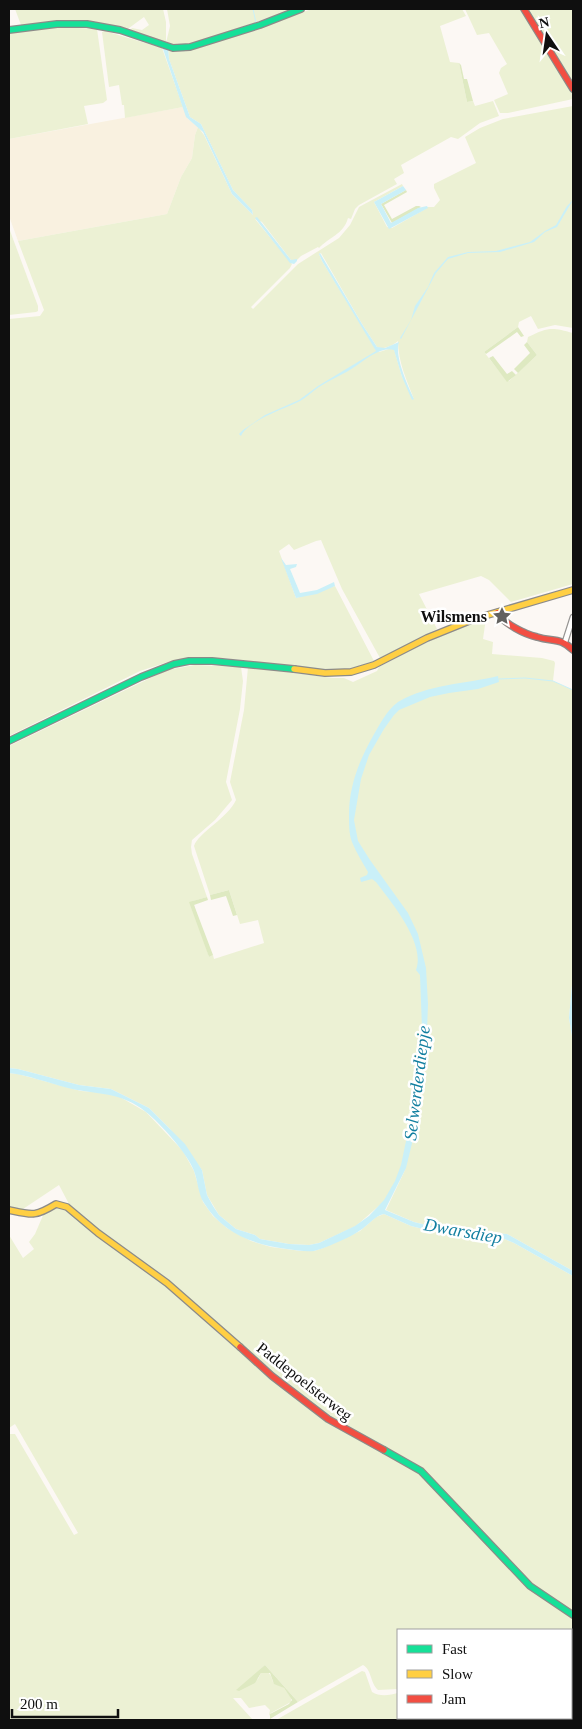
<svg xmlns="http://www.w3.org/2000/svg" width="582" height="1729" font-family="Georgia,serif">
	<rect width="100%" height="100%" fill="#fcf8f4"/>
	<!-- farmland -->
	<polygon fill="#f9f1e0" points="183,107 188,119 198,127 195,135 192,158 181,177 167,214 18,241 9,216 9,139"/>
	<!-- green -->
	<g fill="#ecf1d4" fill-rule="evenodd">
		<polygon points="15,9 163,9 166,22 166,43 170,26 167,9 294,9 188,45 178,46 171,45 129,32 132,28 142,30 149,25 144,17 125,31 104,24 83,21 21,25"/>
		<path d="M312 9H462L466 16 440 26 450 62 459 63 467 102 473 101 475 106 493 101 499 116 480 123 458 139 451 137 401 165 404 173 394 179 397 184 359 205 355 209 351 219 348 218C344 234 328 238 319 248L318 247 301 256 297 260H291L262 222 255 219 292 264 290 268 251 307 253 309 298 264 339 238 350 225 359 207 402 184 403 186 374 202 387 227 392 228 427 208V207H434L440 200 434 188V184L476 163 465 137 480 128 503 119 573 106V328L555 325 538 329 531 316 519 322 518 327 484 352 507 381H509L537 355 527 342 528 337C548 327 552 327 573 333V584L511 602 489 580 481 576 419 594 437 629 380 658 342 589 321 540 316 541 294 550 289 544 279 551 296 598 335 586 374 661 346 670H330L223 658H187L171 661 140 671 9 736V319L40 316 44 310 18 241 167 214 181 177 192 158 195 135 198 127 204 135 232 194 253 215 252 210 233 190 201 124 190 117 169 59 168 49 178 51 192 50ZM321 253 362 324 377 347C383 350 392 346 398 341 398 362 407 381 414 399L402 377 394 349 392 348 379 352 377 351 322 261 319 254Z"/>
		<polygon points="465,9 523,9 573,94 573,99 508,113 500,113 494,100 508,94 499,73 501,68 507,64 489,33 477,35"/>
		<polygon points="526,9 573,9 573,85"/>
		<polygon points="60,27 97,29 107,100 103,103 84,106 88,124 9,139 9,31"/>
		<polygon points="105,31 162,48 183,107 125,118 124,105 122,105 119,85 109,87 102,32"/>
		<polygon points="9,228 38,306 38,311 36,312 9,315"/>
		<path d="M486 618 483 639 493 642 492 654 542 658 554 661 555 663 553 681 573 690V974L569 1018 573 1042V1271L507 1234 475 1232 426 1225 414 1222 386 1210 406 1168 387 1202 381 1204 356 1226 319 1243 309 1245 289 1244 260 1239 255 1235 236 1229 219 1215 207 1195 202 1170 170 1129 149 1108 111 1089 79 1085 18 1069 9 1068V746L167 670 195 665 241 667 243 681 240 709 226 782 232 800 215 820 192 840 191 847 192 854 207 897 193 901 209 957 213 955 214 959 264 943 258 920 240 924 229 890 210 895 194 846C199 832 228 818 236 800L230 782 244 710 248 667 333 678H344L353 682 377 671 379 667 423 644 454 630Z"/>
		<polygon points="9,1073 18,1074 81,1091 107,1093 120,1097 146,1112 183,1151 194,1171 203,1202 213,1216 227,1228 251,1241 271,1247 301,1251 314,1251 323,1248 360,1231 376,1217 384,1214 411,1226 423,1229 467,1235 502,1238 514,1243 573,1276 573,1612 532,1584 424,1470 410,1460 340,1424 308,1400 252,1354 165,1277 141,1261 87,1220 69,1204 59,1185 20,1211 9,1207"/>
		<path d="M59 1207 67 1210 95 1235 172 1290 220 1335 301 1402 337 1428 413 1468 420 1474 511 1570 535 1592 573 1619V1720H543L540 1718H571V1630H398V1689L378 1690C370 1683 372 1670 363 1665L298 1702 265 1665 241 1689 258 1679 261 1673 268 1672 271 1676 273 1682 284 1688 291 1698V1702L271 1713 269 1716 270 1710 265 1705 249 1708 241 1698H233L253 1720H9L10 1434H15L74 1535 78 1533 15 1424 9 1428V1235L23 1258 34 1249 29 1242 35 1234 44 1213Z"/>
		<path d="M362 1671 365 1672 372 1692C380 1697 390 1695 398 1693V1718H531L534 1720H276Z"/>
	</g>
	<!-- forest -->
	<g fill="#dee9c1">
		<polygon points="459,63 461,65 464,79 467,79 473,101 467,102"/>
		<polygon points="406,190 407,192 384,205 392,219 416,206 419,206 421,207 392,223 381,204"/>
		<polygon points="518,327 524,336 521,337 517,332 486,354 484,352"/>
		<polygon points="527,342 537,355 518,373 514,369 530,353 524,345"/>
		<polygon points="493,356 507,374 512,371 516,375 507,382 489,358"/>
		<polygon points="229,890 237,915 233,916 226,896 211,900 210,895"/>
		<polygon points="207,897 208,900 194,905 213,955 209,957 189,902"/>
		<polygon points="265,1665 298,1702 270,1719 270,1714 289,1704 292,1700 284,1688 274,1684 270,1673 261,1673 255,1683 239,1691 236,1690"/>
	</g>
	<!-- water -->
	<g fill="#caf0f8">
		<polygon points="162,46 168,48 169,59 190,117 201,124 233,190 252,210 253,215 232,194 203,132 186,117"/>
		<polygon points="403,186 406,190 381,204 391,223 418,208 427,206 428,208 389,229 374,202"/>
		<polygon points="573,200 557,227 545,232 534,242 500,252 468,253 448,259 436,273 401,339 400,338 411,320 415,306 428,287 434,273 448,257 468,252 496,251 530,242 545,231 556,225 567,206"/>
		<polygon points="257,217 291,260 297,259 297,261 294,264 290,263 255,218"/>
		<path d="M320 253 362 324 377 347 385 348 399 342C394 356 408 386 414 399L412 400 402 377 394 350C382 346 366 359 356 366 345 374 331 379 319 387 313 391 307 397 300 401 286 408 247 421 241 436L239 434 243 430 265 415 299 400 318 386 376 351 322 261 319 254Z"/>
		<polygon points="281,558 286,565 297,564 296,567 290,569 300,593 317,590 334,582 335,586 317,594 296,598"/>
		<path d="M498 676 499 682 478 689 449 693 430 697 399 710 394 715 384 729 369 755 361 779 354 820 358 841 370 860 408 913 418 934 426 968 428 1004 427 1031 414 1135 406 1168 385 1210 414 1222 426 1225 475 1232 507 1234 573 1271V1276L514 1243 502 1238 467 1235 423 1229 411 1226 384 1214C374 1216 368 1226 359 1231 351 1237 323 1249 314 1251 305 1252 296 1250 287 1249 254 1245 222 1233 204 1203 198 1194 198 1181 194 1171 188 1154 160 1123 146 1112 120 1091 97 1095 68 1088 48 1083 28 1075 9 1073V1068L18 1069 79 1085 111 1089 149 1108 185 1144 202 1170 207 1195 213 1206 219 1215 236 1229 255 1235 260 1239 289 1244 309 1245 319 1243 355 1226 369 1216 384 1200 395 1181 401 1165 410 1122 412 1087 422 1028 420 975 416 970C426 943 391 902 376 882L372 879 361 882 360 878 367 875 368 872C363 863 356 852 352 842 349 834 349 824 349 815 349 786 359 761 373 736 380 724 387 710 398 702 429 684 465 684 498 676Z"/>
		<polygon points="573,974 573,1042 569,1018"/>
	</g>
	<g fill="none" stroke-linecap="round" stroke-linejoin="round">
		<!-- stream -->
		<g stroke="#caf0f8" stroke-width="1">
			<polyline points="253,9 256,23 258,22"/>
			<polyline points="264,20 289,11"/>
			<polyline points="499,679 525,678 553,681 573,690"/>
		</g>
		<!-- street casing -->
		<g stroke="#969492" stroke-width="7">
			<polyline id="street" points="565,642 573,617"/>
		</g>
		<!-- fast casing -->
		<g stroke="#8c8b89" stroke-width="8">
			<g id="fast">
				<polyline points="9,30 57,24 87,24 120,30 173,48 190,47 260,25 301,9"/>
				<polyline points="9,741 141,677 174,664 189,661 212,661 294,669"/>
				<polyline points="384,1450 421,1471 530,1586 573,1615"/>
			</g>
		</g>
		<!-- slow casing -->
		<g stroke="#8c8b89" stroke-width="8">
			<g id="slow">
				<polyline points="294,669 325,673 351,672 374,665 427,638 474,619 573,590"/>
				<path d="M9 1210C32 1215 35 1217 56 1204L67 1207 98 1233 167 1283 240 1347"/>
			</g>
		</g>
		<!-- jam casing -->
		<g stroke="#8c8b89" stroke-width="8">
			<g id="jam">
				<polyline points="524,9 573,89"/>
				<path d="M497 613C505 624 524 634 537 637 553 642 560 637 573 650"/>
				<polyline points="240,1347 272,1376 328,1419 384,1450"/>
			</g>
		</g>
		<!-- street -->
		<use href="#street" stroke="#fffefd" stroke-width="4.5"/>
		<!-- fast -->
		<use href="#fast" stroke="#16e098" stroke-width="5.5"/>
		<!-- slow -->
		<use href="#slow" stroke="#ffcf43" stroke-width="5.5"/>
		<!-- jam -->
		<use href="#jam" stroke="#f24e42" stroke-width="5.5"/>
	</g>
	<!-- icons -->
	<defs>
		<g id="sight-bare" transform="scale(1.5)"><path d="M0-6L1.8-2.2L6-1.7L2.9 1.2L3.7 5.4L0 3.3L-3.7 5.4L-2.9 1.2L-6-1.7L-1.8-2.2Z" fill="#62615f" stroke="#fff" stroke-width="2.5" paint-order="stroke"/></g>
	</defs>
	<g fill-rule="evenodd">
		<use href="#sight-bare" x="502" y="616"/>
	</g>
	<g text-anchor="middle" stroke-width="5" stroke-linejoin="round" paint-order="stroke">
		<!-- poi labels -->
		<g font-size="16" font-weight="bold" fill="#0f0f0f" stroke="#fff" text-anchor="end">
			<text x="487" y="622">Wilsmens</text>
		</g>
		<!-- street labels -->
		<g font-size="16" fill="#0f0f0f" stroke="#fff">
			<text transform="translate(305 1381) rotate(38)" y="6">Paddepoelsterweg</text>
		</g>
		<!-- water labels -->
		<g font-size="18" font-style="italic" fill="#127fa0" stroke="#fff">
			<text transform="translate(417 1083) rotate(-83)" y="6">Selwerderdiepje</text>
			<text transform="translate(463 1231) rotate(10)" y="6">Dwarsdiep</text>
		</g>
	</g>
	<!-- border -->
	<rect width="582" height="1729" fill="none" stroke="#0f0f0f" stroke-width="20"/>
	<!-- legend -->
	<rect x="397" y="1629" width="175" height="90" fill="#ffffff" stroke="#9f9f9f"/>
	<rect x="407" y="1645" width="25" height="8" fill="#16e098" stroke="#9f9f9f"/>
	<text x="442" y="1654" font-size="15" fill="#0f0f0f">Fast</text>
	<rect x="407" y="1670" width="25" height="8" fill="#ffcf43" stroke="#9f9f9f"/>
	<text x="442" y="1679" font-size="15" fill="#0f0f0f">Slow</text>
	<rect x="407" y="1695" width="25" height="8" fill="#f24e42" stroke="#9f9f9f"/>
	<text x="442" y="1704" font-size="15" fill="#0f0f0f">Jam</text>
	<!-- north arrow -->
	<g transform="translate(547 35) rotate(347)" stroke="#ffffff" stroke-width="4" paint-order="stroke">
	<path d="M0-4L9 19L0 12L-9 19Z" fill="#0f0f0f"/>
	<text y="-8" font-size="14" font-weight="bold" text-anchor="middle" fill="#0f0f0f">N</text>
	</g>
	<!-- scale -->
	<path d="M12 1709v8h106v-8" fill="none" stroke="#0f0f0f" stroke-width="2.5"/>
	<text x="20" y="1709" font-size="15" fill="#0f0f0f" stroke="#ffffff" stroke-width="4" paint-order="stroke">200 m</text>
</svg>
